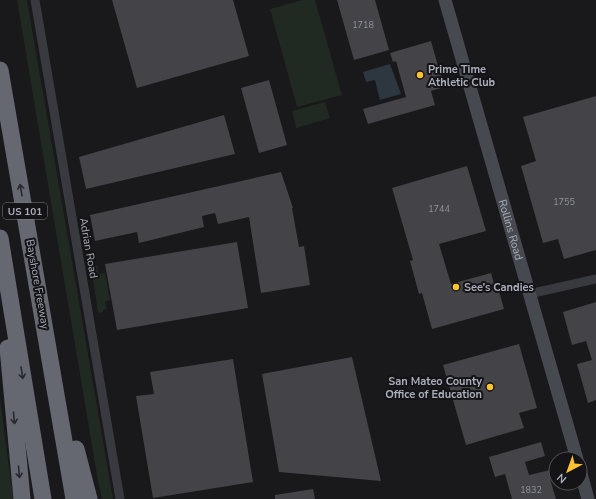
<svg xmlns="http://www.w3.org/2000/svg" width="596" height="499" font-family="'Nunito Sans',sans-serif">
	<rect width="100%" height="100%" fill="#19181b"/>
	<!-- green -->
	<g fill="#202922">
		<polygon points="17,0 27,0 113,499 102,499 98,481"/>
		<polygon points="302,0 315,0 342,95 297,107 270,9"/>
		<polygon points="325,102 330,118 296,128 292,111"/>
		<polygon points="97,265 98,274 105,273 110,300 105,301 107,309 103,310 103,312 98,313 91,266"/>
		<polygon points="0,398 13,499 0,499"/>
	</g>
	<!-- water -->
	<polygon fill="#2d3740" points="390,64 401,94 380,100 375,80 366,82 363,72"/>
	<!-- building -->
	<g fill="#434348">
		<polygon points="112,0 233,0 249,56 137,88"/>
		<polygon points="337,0 375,0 389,50 354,60"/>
		<polygon points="431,41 444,87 431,91 435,105 368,124 363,109 406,97 396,61 393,62 390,53"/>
		<polygon points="269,80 287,145 259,153 241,88"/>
		<polygon points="596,96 596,250 564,259 558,239 543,243 521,166 536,161 523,117"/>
		<polygon points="224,115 235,154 86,189 79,157"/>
		<polygon points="467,166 486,231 439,244 451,284 491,273 496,291 499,291 504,309 432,329 422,293 419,294 410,261 413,260 392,188"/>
		<polygon points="281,172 293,208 292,208 299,247 304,246 310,285 261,293 249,217 218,224 215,213 202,216 204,227 139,243 137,232 95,241 90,215"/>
		<polygon points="237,242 248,308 117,330 105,264"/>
		<polygon points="596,302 596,400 588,403 577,364 592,360 586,341 572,345 563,312"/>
		<polygon points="519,344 537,408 519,413 524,428 466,445 443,365"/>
		<polygon points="352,357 381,481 279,472 262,374"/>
		<polygon points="233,359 253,482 153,498 136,396 154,394 150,372"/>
		<polygon points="541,442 545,456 525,462 529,475 550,470 552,479 550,479 556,499 512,499 505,474 495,477 489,457"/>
		<polygon points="313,489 315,499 275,499 275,495"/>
	</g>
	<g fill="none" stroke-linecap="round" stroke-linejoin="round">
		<!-- street -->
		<g stroke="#393a40" stroke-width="9">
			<polyline points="35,0 120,499"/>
			<polyline points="529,294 596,279"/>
		</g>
		<!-- secondary -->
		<g stroke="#474950" stroke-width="13">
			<path id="s1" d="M445 0 577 459"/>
			<polyline points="580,470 588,499"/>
		</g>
		<!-- highway -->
		<g stroke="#656871" stroke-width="17">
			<polyline points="0,70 74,499"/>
			<polyline points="0,238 43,499"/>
			<polyline points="8,348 22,499"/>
			<polyline points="76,449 89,499"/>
		</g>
	</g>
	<!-- one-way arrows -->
	<defs><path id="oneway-shaft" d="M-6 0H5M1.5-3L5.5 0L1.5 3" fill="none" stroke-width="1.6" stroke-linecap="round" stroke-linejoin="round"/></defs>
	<g stroke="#28282d">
		<use href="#oneway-shaft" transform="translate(21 190) rotate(-100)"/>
		<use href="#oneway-shaft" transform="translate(22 373) rotate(81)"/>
		<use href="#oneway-shaft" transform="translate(14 418) rotate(85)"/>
		<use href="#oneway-shaft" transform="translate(19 472) rotate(85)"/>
	</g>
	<!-- markers -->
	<g fill="#fcc330" stroke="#141316" stroke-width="1.5">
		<circle cx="420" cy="75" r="4"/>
		<circle cx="456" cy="287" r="4"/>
		<circle cx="490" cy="387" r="4"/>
	</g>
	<g text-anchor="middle" stroke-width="4" stroke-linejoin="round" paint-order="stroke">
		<!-- number labels -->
		<g font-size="9" fill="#90939e">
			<text x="363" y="28">1718</text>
			<text x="564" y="205">1755</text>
			<text x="439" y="212">1744</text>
			<text x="531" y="493">1832</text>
		</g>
		<!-- shield labels -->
		<rect fill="#141316" stroke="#7d808a" stroke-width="1" x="3" y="203" width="44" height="16" rx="3"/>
		<g font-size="10" font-weight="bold" fill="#aaaebb">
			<text x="25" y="215">US 101</text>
		</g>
		<!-- poi labels -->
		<g font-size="11" font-weight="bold" fill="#aaaebb" stroke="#141316" text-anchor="start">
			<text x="428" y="73">Prime Time<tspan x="428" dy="13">Athletic Club</tspan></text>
			<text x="464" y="291">See’s Candies</text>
			<text x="482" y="385" text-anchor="end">San Mateo County<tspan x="482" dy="13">Office of Education</tspan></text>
		</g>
		<!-- street labels -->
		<g font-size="11" fill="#aaaebb" stroke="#141316">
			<text dy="4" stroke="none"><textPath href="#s1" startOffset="239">Rollins Road</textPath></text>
			<text transform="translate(89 248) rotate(80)" y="4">Adrian Road</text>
			<text transform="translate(38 284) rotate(80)" y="4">Bayshore Freeway</text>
		</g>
	</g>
	<!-- north arrow -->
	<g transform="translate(568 471) rotate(221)"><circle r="19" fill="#141316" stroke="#505158"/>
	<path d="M0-3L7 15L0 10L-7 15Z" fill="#fcc330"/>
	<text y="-6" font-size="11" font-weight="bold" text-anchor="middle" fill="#aaaebb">N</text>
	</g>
</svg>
